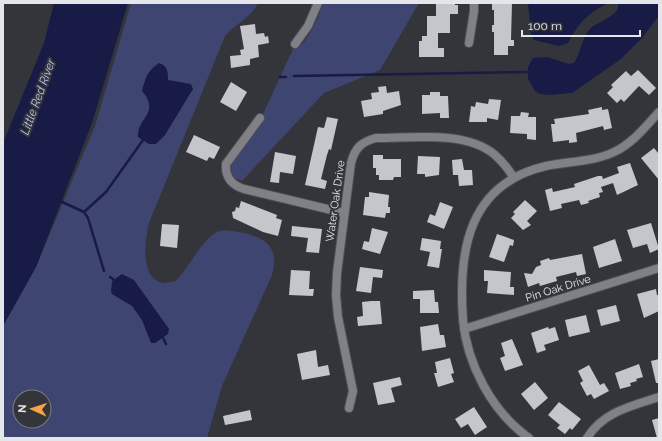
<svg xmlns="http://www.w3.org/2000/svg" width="662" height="441" font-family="Raleway,sans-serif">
	<rect width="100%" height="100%" fill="#34353a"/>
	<!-- green -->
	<g fill="#3e4570" fill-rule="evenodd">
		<path d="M131 3H258C251 18 235 24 225 36L149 223C145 239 139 280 164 283 168 283 173 281 176 281 189 267 200 243 215 233 223 228 231 231 239 232 265 237 280 246 272 275L222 386 207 438H3V326L36 267 95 126ZM20 397H44V421H20Z"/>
		<path d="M323 3H419L380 70 324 93 242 181 234 178 229 170C235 153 254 136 264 120L263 114 293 49C306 49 320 14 323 3Z"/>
	</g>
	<!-- water -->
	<g fill="#171b45">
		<polygon points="54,3 128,3 92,123 36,267 3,326 3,143 44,43"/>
		<path d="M528 3H608C586 15 580 21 568 43L559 46 534 40 531 34Z"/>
		<path d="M618 3H659V16L641 39 621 59 572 93 549 95 540 94 535 91 528 79V67L533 58 547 57 569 64 574 63C581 53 582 35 592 27 600 21 621 15 618 3Z"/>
		<path d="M159 63C168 66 168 72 168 80L191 84 193 89 165 135 156 144H149L138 137C137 117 161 114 142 91 145 78 148 70 159 63Z"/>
		<polygon points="122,274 134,280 169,329 168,334 155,343 151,343 142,320 132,306 112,294 111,291 112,281"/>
	</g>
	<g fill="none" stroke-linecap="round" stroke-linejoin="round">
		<!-- stream -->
		<g stroke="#171b45" stroke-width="2.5">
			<polyline points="294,76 528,72"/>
			<polyline points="280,77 286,77"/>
			<polyline points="60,201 84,212 88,218 104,271"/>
			<polyline points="84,212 106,192 143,140"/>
			<polyline points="110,277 113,279"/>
			<polyline points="163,338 166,344"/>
		</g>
	</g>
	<!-- building -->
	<g fill="#c5c6cc">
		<polygon points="436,3 455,3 455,5 458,5 458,14 450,14 450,33 438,33 438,48 444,48 444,57 419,57 419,41 422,41 422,36 427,36 427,16 436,16"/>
		<polygon points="492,3 512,3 511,40 514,40 514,46 508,46 508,55 494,55 494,32 492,32 492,25 494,25 494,10 492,10"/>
		<polygon points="255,24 256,34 264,33 265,37 268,36 269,43 258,45 259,57 250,59 250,65 231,68 230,56 241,55 240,50 244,49 240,26"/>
		<polygon points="638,70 656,88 649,95 639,86 624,102 621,99 617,103 607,93 613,87 611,85 626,71 631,76"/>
		<polygon points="231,82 247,92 236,111 220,102"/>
		<polygon points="386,86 387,93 399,91 401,105 383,111 383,114 364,117 361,101 372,99 371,93 379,92 378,87"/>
		<polygon points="430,92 440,92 440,96 448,96 449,118 440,118 440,113 422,114 422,95 430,95"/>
		<polygon points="489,99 501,100 498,120 487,118 487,122 469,122 471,106 475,107 476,102 488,104"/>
		<polygon points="602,107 602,110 608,109 612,128 604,130 603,126 576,133 577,142 569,143 569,140 553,142 551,124 555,124 554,119 589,114 588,110"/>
		<polygon points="521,112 529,113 528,117 536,117 536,140 527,139 527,134 510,133 511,116 520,116"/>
		<polygon points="327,117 338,119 331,150 329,149 327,155 321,179 327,181 325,189 305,185 318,127 324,128"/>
		<polygon points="194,135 220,147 214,159 209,157 207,161 186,152"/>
		<polygon points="654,148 659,154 659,180 641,158"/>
		<polygon points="275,152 296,156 293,174 280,172 279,183 270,182"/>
		<polygon points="373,155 383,155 383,159 401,159 401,177 394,177 393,180 379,180 379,175 376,175 376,168 373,168"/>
		<polygon points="418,156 440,157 439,175 425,177 425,174 417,174"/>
		<polygon points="462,159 464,170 472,170 473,185 459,186 458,175 453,175 452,160"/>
		<polygon points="630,163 638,185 617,195 613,183 601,187 603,192 599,193 600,197 588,201 589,203 581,205 579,200 561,204 562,208 550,211 545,190 552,188 553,192 575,187 574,184 598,176 602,176 603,179 619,173 617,167"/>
		<polygon points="369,192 389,195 388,207 390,207 390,213 386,213 385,218 363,215 365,197 369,197"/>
		<polygon points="525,200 537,211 527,221 531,225 523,230 511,218 515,214 513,212"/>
		<polygon points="241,201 277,215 276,218 282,220 278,236 263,232 233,218 232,212 235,211 236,207 239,208"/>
		<polygon points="440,202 453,207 444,229 427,222 430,214 435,216"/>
		<polygon points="651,223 659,249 650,253 647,244 633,248 627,230"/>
		<polygon points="162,224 179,225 177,248 160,246"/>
		<polygon points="292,226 322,229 319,253 306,252 308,238 291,236"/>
		<polygon points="372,228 388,232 380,254 362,249 364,241 369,242"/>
		<polygon points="497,234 514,240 513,246 510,245 504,262 489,257"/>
		<polygon points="422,238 441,241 440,249 442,249 439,268 427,266 430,252 420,250"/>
		<polygon points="615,239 622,261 599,268 593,247"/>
		<polygon points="582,254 586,274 577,276 576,272 556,277 557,281 540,286 539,283 528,287 524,273 532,274 536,267 541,265 540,261 549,258 550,260"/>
		<polygon points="360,267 383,270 382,278 373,277 371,293 356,291"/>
		<polygon points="291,270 310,271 309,289 314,289 313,296 289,295"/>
		<polygon points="484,270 511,272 510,287 514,287 514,295 487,293 488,281 484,281"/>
		<polygon points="656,289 657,295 659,295 659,311 644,318 637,294"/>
		<polygon points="434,290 435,302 438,302 439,313 420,313 420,299 413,299 413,291"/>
		<polygon points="371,301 380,301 382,324 358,326 357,317 363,316 362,302"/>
		<polygon points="616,305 620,321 601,326 597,310"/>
		<polygon points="586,315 590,332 569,337 565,320"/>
		<polygon points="438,324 440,335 444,335 446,347 422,351 420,327"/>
		<polygon points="548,327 549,329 555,327 559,340 544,345 546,350 537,353 531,333"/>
		<polygon points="512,339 523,365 505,371 500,358 505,356 501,343"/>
		<polygon points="316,350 318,367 328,365 330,375 302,380 297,354"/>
		<polygon points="450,358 454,373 451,374 454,382 438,387 434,373 437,373 435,362"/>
		<polygon points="659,359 659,383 656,383 651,361"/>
		<polygon points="639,364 643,377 636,379 637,381 630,383 631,386 620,389 615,373"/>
		<polygon points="589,365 600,385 604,383 609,391 594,399 591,394 587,396 580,383 583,381 578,371"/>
		<polygon points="400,377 402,385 391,388 395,402 378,405 373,383"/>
		<polygon points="535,382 548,398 534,410 521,394"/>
		<polygon points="559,402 581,419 572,430 570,428 565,434 557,428 560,425 548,415"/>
		<polygon points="474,407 487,427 475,435 468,424 461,428 455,419"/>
		<polygon points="250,410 252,420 225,425 223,416"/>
		<polygon points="659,418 659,438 657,438 652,420"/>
	</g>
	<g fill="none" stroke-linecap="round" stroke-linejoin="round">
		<!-- street casing -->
		<g stroke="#505155" stroke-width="10">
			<g id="street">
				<polyline points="469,43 474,11 474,3"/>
				<polyline points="295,44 308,26 318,3"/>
				<path d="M260 118 226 164C225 178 232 185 244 189L344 213"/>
				<polyline points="464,329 659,268"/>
				<path d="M349 408 353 391 338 317 336 295 337 273 351 163C355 148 361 142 376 138 412 138 466 130 495 155 503 162 509 170 514 178"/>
				<path d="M529 438C492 412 467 364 463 320 458 251 468 184 546 166 569 161 593 162 614 152 633 143 645 127 659 112"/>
				<path d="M587 438C603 412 631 406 659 397"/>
			</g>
		</g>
		<!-- street -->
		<use href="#street" stroke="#808186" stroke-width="8"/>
	</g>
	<g text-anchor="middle" stroke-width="4" stroke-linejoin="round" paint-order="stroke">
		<!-- street labels -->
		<g font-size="11" fill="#e5e6e9" stroke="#34353a">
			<text transform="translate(335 201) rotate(-82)" y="4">Water Oak Drive</text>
			<text transform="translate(558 288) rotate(-17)" y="4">Pin Oak Drive</text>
		</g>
		<!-- water labels -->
		<g font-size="12" font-style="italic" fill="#bbc4f2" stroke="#34353a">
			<text transform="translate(38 97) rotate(-70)" y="4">Little Red River</text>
		</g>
	</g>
	<!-- border -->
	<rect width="662" height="441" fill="none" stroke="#e5e6e9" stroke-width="8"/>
	<!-- north arrow -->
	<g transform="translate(32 409) rotate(273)"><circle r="19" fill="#34353a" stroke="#7b7c80"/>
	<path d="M0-3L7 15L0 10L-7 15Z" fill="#f5a346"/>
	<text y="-6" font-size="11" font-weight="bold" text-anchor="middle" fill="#e5e6e9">N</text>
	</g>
	<!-- scale -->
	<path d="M522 30v6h118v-6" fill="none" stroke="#e5e6e9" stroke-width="2"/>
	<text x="528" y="30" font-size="12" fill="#e5e6e9" stroke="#34353a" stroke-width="3" paint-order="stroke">100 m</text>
</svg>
